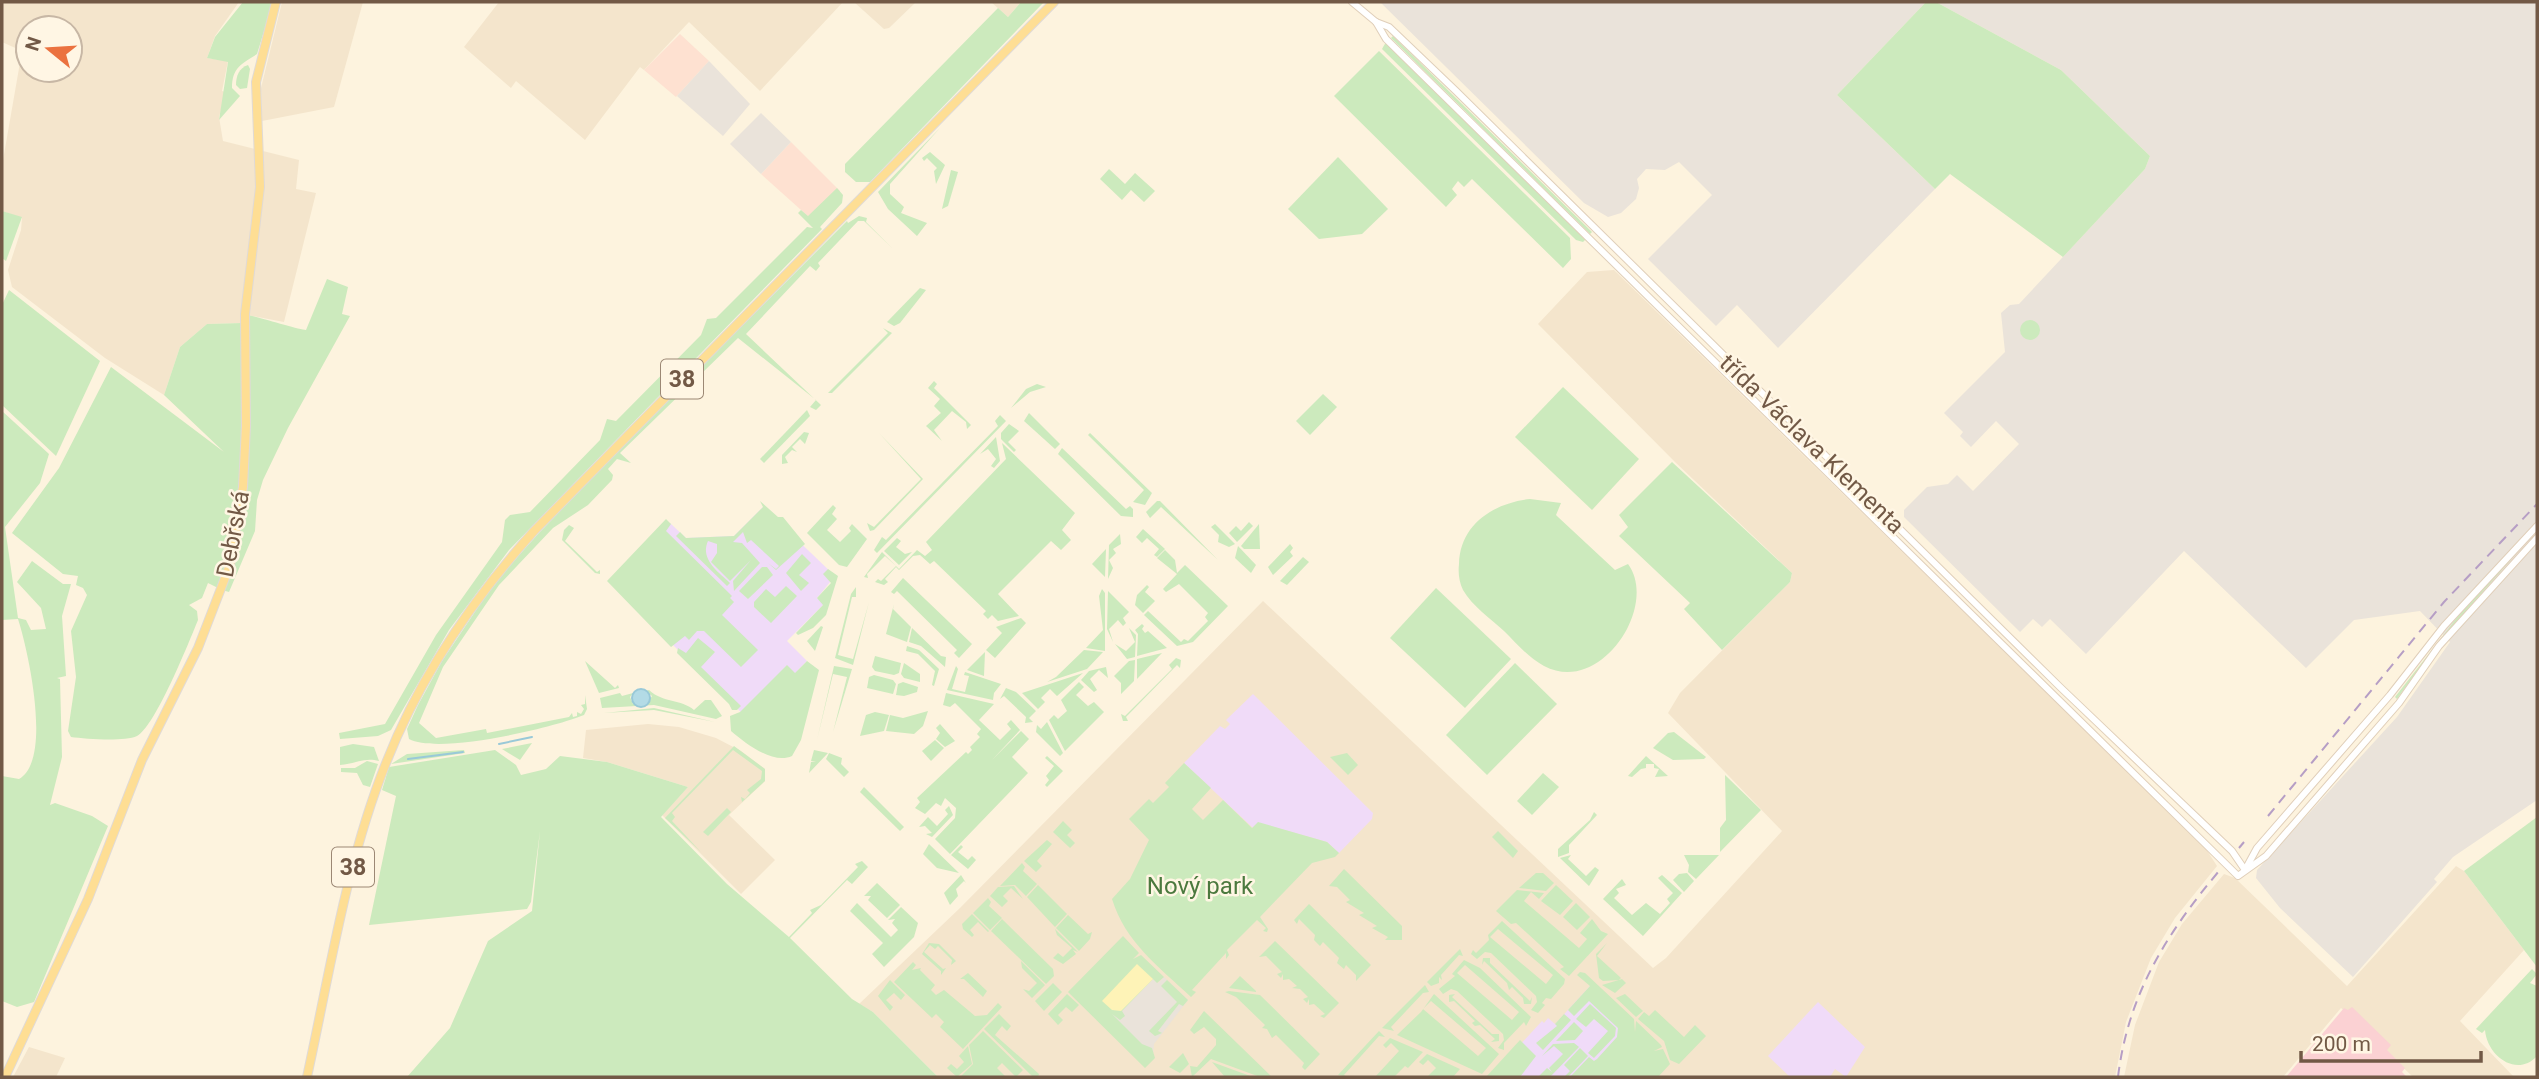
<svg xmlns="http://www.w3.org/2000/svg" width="2539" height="1079" font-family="Roboto,sans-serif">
	<rect width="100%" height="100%" fill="#fdf3de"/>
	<!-- residential -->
	<g fill="#f4e5cc" fill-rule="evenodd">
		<path d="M2 2H239L215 36 207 58 228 61 222 91 226 92 219 117 223 141 299 160 296 189 316 193 284 322 242 314V323L207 324 180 347 164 395 105 358 12 287 8 270 21 230 22 218 2 211V166L22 51 2 42ZM28 28H70V70H28Z"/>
		<polygon points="282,2 363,2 334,107 262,121 261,88"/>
		<polygon points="499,2 843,2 760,91 689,22 644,70 640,67 585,140 516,81 511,88 464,47"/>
		<polygon points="854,2 916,2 889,28 884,29"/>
		<polygon points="991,2 1021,2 1008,17"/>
		<polygon points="1614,270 2206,849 2217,866 2175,918 2151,958 2126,1022 2115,1077 938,1077 873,1012 859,1004 960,908 1263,601 1653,968 1666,958 1782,831 1668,713 1680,693 1790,582 1792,573 1675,462 1538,324 1587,272"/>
		<polygon points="648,724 679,727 716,738 741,751 765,769 765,781 729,815 775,860 741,894 662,815 688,787 607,762 583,758 586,730"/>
		<polygon points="2456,866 2464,871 2524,950 2460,1021 2514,1077 2413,1077 2341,1008 2283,1077 2124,1077 2135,1025 2159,962 2182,924 2224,874 2235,878 2347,986"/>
		<polygon points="29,1047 65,1058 56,1077 13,1077"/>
	</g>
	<!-- commercial -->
	<g fill="#fee1d1">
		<polygon points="680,34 709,61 676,97 644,70"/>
		<polygon points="791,142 840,191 820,227 761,174"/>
	</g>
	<!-- industrial -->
	<g fill="#eae3da">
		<polygon points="1380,2 1926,2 1837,95 1935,189 1778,348 1737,305 1716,326 1648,259 1712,195 1679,162 1665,170 1646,169 1637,179 1639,188 1636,199 1621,213 1608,217 1584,203"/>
		<polygon points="1936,2 2537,2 2537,800 2453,857 2434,879 2437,882 2353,977 2280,908 2256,878 2257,870 2397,717 2450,642 2420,611 2354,620 2306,668 2184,551 2086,654 2050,619 2042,627 2033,619 2020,632 1904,517 1904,510 1927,487 1948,484 1957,475 1973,491 2019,444 1996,421 1971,447 1960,436 1963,432 1944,413 2005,352 2001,313 2010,305 2019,304 2145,169 2150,156 2061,70"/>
		<polygon points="709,61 750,104 723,136 677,96"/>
		<polygon points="761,113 791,142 761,174 730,144"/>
		<polygon points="1164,977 1188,1000 1154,1044 1153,1056 1110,1015 1114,1010 1121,1011 1153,979 1158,983"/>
	</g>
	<!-- education -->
	<g fill="#f0dbf8">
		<polygon points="763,507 835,576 817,598 824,604 787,641 807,661 798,670 762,733 674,646 613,580 670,523 686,538 734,536"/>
		<polygon points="1253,694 1373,813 1372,819 1339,853 1327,842 1259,823 1253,828 1184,763 1220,726 1225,729 1230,724 1226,720"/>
		<polygon points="1590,986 1633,1026 1584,1077 1503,1077 1494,1073 1542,1021 1544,1023 1548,1018 1555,1024"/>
		<polygon points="1818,1002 1865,1047 1846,1077 1835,1069 1830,1077 1790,1077 1768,1056"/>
	</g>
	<!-- medical -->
	<polygon fill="#fbd1d3" points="2352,1007 2391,1045 2387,1050 2405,1068 2402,1072 2407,1077 2286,1077 2344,1008 2348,1010"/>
	<!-- green -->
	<g fill="#cceabd" fill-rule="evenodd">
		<path d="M243 2H273L257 54C242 64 232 67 232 88L240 96 219 120 228 62 207 58 215 37Z"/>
		<polygon points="1021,2 1044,2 870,182 856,182 845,172 845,164 998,8 1008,17"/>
		<polygon points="1926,2 1936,2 2061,70 2150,156 2145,169 2063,257 1950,174 1935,189 1837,95"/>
		<polygon points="1393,36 1592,232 1590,234 1391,38"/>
		<polygon points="1386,42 1586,239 1583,242 1576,240 1382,49"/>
		<polygon points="1379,51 1570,238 1571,259 1563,268 1472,179 1464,187 1458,181 1452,189 1457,195 1446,207 1334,96"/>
		<path d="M248 65 250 69 247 88 240 89 236 85C236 76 239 68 248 65Z"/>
		<polygon points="940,128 890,184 890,194 904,207 901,213 927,223 917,236 888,209 878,192"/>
		<polygon points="930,152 945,165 936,184 934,171 937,168 927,158 924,161 922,158"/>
		<polygon points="1338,157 1388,209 1362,234 1319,239 1288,209"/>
		<polygon points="1109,169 1125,184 1135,173 1155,191 1144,202 1131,190 1122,200 1100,179"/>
		<polygon points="951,170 958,172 948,206 942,209"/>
		<polygon points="837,188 843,195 842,203 820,227 822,229 509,550 449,630 391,730 378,736 340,739 339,733 385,724 436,635 502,542 505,520 510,515 530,512 600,440 607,419 616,421 701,335 707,319 716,318 807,227 813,228 798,213 801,210 808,216"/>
		<polygon points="2,211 22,217 6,261 2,258"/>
		<path d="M859 216 867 218 866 222 892 248 864 221H858L818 263 820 266 816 271 810 266 746 334 821 405 816 410 810 407 816 400 738 338 620 453 631 463 617 459 608 469 613 475 612 480 588 505 553 528 499 585 443 667 419 723 436 738 486 729 487 733 569 717 572 713 573 717 577 716V712L581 714 584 709 581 705 585 704V695L587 709 584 715C552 728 439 755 409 739L407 729 418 705 442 661 495 582 538 534 652 416 847 221 848 223Z"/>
		<path d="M327 279 348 287 342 314 350 316 288 428 263 480 257 500 255 531 229 592 222 590 239 531 247 315C259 317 300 330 306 330Z"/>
		<polygon points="920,288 926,290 900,323 894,326 887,322"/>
		<polygon points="9,290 100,361 56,456 2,405 2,305"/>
		<circle cx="2030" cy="330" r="10"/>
		<path d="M242 323 244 427 239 507 220 589 208 583 202 598 189 605 197 611 198 620C189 642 155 727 137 736 124 742 86 739 71 737L68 731 76 677 71 631 87 595 83 588 76 585 78 576 63 574 12 533 59 468 111 367 224 452 164 395 180 347 207 324Z"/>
		<polygon points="883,328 892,333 832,393 828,393 888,333"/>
		<polygon points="934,381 937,384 934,388 971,425 967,429 966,422 952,411 934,430 942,441 926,426 941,413 934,406 940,399 928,388"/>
		<polygon points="1037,384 1046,387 1030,392 1011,408 1026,389"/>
		<polygon points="1563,387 1639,459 1592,510 1515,437"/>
		<polygon points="1323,394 1337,407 1310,435 1296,421"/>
		<polygon points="807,410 810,416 764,463 760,459"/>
		<path d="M2 411 49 454 40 483 5 527 18 618 26 620 31 630 46 629 41 608 17 582 32 561 63 584H71L62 616 66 676 57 678 60 679 62 757 50 805 55 803 92 816 108 826 34 1002 17 1007 2 1001V776L19 779C53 760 28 650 18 619L2 620Z"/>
		<polygon points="1029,413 1060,444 1055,449 1024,421"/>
		<polygon points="1000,415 1006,421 877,553 874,550 882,537 886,540 998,426 995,421"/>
		<polygon points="1009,424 1019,431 1008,442 1016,450 1014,452 1001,439 1001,433"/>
		<polygon points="804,432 809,433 805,444 800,439 792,447 797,452 792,450 785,457 788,463 782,464 782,455"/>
		<polygon points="879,433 923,479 874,530 870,531 867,523 874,527 921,479"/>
		<polygon points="1090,433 1152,493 1145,505 1133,502 1144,490 1088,435"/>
		<polygon points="996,437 1000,461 994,468 991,466 996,459 988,449 980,454"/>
		<polygon points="1002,443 1075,513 1062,530 1071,540 1061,550 1051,541 998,594 1019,616 998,621 992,615 988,619 983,614 986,611 934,561 930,564 920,555 913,556 899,570 896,567 885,579 888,582 884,585 875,582 878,579 881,581 896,566 885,556 867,574 868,578 864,577 882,552 899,569 917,550 925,556 932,550 926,542 1006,459"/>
		<polygon points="1062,448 1126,509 1130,506 1133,509 1133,517 1121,516 1058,454"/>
		<polygon points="1672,462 1792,573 1790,582 1722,650 1684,609 1690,603 1619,536 1628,527 1619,515"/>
		<path d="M1530 499 1561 503 1556 515 1558 517 1615 570 1628 564C1642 583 1637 610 1627 629 1611 659 1578 684 1544 666 1529 658 1516 643 1504 631 1491 619 1472 606 1463 590 1459 582 1458 573 1459 564 1460 524 1494 503 1530 499Z"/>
		<path d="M760 501 778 517H783L805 544 776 570 768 563 776 569 779 566 751 540 747 543 743 532 733 542 742 543 760 563 734 591 733 581 751 560 730 581 711 562 717 553V544L708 541C700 559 717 571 730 583L727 586 676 536 680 532 686 538 734 536 763 507Z"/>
		<polygon points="1157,501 1160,501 1218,560 1161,507 1150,518 1146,512"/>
		<polygon points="833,505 836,508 832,514 837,519 827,530 840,542 851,531 849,528 852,524 867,539 847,567 839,565 807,533"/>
		<polygon points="666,519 671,524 666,531 732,596 730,598 734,602 722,615 758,650 741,667 704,631 697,631 689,640 685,636 671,647 607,581"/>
		<polygon points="1249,522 1253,526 1237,542 1229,533 1236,526 1241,531"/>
		<polygon points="1215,524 1235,544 1229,547 1218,542 1219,535 1211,527"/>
		<polygon points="1259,524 1260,549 1244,549 1241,546"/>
		<polygon points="569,525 574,528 565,541 597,572 600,570 600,574 595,573 562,540 564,530"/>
		<polygon points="1143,529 1165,549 1157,557 1154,555 1159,549 1147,538 1142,543 1136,537"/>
		<polygon points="2537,530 2436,645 2397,699 2395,697 2463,610"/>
		<polygon points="1120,534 1121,544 1113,549 1116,553 1109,560 1113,568 1108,579 1109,545"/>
		<polygon points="897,538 901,541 896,547 905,554 912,552 899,565 884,551"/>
		<polygon points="1290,544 1293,548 1290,552 1293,556 1273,575 1268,567"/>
		<polygon points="1238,546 1256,565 1251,573 1235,558"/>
		<polygon points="1106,549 1105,577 1092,564"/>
		<polygon points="1165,550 1175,560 1177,573 1185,565 1228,606 1193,642 1177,646 1144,615 1148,611 1181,642 1184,639 1188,641 1208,621 1205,617 1208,613 1179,584 1166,592 1163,589 1177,574 1157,558"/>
		<polygon points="802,554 811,563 799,575 809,583 801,591 786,573"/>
		<polygon points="1303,557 1309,562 1287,585 1280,581"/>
		<polygon points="762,567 767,567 773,575 748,599 739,591"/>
		<polygon points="828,569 838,576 826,615 813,628 798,635 796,633 823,605 817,598 831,583 823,574"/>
		<polygon points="903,578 972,644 959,658 954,653 957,650 897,591 894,594 891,592"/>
		<polygon points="1147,585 1149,587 1145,592 1155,601 1143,613 1135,605 1137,595"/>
		<polygon points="786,586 797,596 771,623 754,607 754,602 766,589 775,597"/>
		<polygon points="856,587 856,597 852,597 838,655 853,659 869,602 853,665 835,658 851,594"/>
		<polygon points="1436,588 1511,659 1465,708 1390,638"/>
		<polygon points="1102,589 1105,593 1105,651 1086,648 1103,630 1099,596"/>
		<polygon points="1108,591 1129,612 1123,618 1126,623 1123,626 1118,620 1109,629 1113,642 1107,629"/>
		<polygon points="894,604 893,609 911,627 907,642 886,634"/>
		<polygon points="1021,618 1026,623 995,658 986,650 1002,633 996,627"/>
		<polygon points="1142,624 1144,626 1142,629 1145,633 1148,631 1167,648 1137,656 1138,634 1135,630"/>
		<polygon points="821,626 823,627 815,651 807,641"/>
		<polygon points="912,628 941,656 946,657 945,667 921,646 909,642"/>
		<polygon points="1129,628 1136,635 1135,657 1127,659 1115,644 1126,651 1135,642"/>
		<polygon points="698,638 715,652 701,667 741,706 737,710 732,710 729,704 677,653 678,648 686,653"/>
		<polygon points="907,646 919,650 939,669 934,686 932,685 935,671 918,654 906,651"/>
		<polygon points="1084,650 1103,652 1087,669 1047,682 1056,677"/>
		<polygon points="985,652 984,676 967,670"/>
		<polygon points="1162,653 1137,679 1137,659"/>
		<polygon points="875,656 901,663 899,673 894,675 875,671 872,667"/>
		<polygon points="1176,658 1181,660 1180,668 1177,665 1126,717 1128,721 1123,721 1121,714 1125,716 1172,669 1169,665"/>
		<polygon points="1135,660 1134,681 1121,694 1121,683 1114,676 1129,661"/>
		<polygon points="585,661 615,688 618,685 619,688 599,693"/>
		<path d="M807 661 819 670 801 740 792 756C773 765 745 743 731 731L730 716 740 712 787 665 795 673Z"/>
		<polygon points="904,663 920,674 920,682 904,678 901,674"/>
		<polygon points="1515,663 1557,704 1487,775 1446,735"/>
		<polygon points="834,666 852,669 833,732 847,677 833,674 817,740"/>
		<polygon points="956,666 958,669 952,689 965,692 969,676 964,675 965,672 1001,684 994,693 993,700 947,690"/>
		<polygon points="1106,667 1108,678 1099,670 1090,679 1097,690 1094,692 1081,680 1089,671"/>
		<polygon points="1083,673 1057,696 1050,689 1041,698 1045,702 1038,709 1022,693"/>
		<polygon points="874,675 893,680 896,684 893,694 867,688 869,677"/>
		<polygon points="903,682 918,687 917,692 904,696 896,695 898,684"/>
		<polygon points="1079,682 1084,687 1076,695 1088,706 1094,702 1104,712 1065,751 1049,720 1054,715 1058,719 1067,711 1061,700"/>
		<polygon points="1006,688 1016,692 1036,711 1029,718 1033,722 1025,723 1026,717 1004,696 1000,699"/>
		<path d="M649 690C663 703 681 699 694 710L705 700H711L722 716 716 719 654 705 602 708 600 698 620 693 622 696 633 693 630 697 633 704H647L652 696 646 691Z"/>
		<polygon points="946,693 994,704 979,720 1000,740 1011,729 1007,724 1011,720 1020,730 992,760 1021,731 1029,739 1012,757 1028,773 950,854 935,839 955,818 956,808 945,798 941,806 936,803 925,814 915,808 920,802 917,798 966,752 968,754 972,750 970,747 980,737 977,734 981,729 955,703 950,707 943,705"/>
		<polygon points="654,708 715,722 654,710 604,713"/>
		<polygon points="928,711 923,726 914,734 886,731 890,715 903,718"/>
		<polygon points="875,712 889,715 884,731 860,736 866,715"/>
		<polygon points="1047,722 1063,753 1060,756 1036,732 1037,725 1041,729"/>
		<polygon points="940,724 955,741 945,747 936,739 940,733 936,728"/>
		<polygon points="1674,732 1706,757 1704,759 1673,760 1653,748 1668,733"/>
		<polygon points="935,740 944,748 931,761 922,751"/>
		<polygon points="532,743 520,760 502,749"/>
		<path d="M353 744 374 747 379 761C364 757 355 764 340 765V747Z"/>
		<polygon points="734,746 765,769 765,781 742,802 741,797 745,799 750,793 747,790 761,779 762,771 733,750 672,813 675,817 672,821 701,852 665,818"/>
		<polygon points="464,750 465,753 391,764 407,754"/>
		<polygon points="495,750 516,765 521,775 546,769 560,756 607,762 688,787 661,817 727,884 789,937 812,913 810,910 821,905 858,867 855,864 862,861 868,867 852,884 847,880 790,938 852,999 873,1012 938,1077 407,1077 450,1028 488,941 532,911 540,831 531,902 527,909 369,925 396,796 382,790 389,767"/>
		<polygon points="814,750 828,753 809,773 811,762 816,761 811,761"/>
		<polygon points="829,753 842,758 841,764 849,772 844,777 826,759"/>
		<polygon points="1347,753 1358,765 1348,775 1330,757"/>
		<polygon points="1047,756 1063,771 1047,787 1045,785 1049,780 1046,776 1054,766 1045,758"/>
		<polygon points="1646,756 1668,776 1655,777 1659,769 1654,768 1654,764 1646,764 1646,768 1641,769 1632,777 1628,776"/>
		<polygon points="367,761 378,764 370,787 363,785 357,773 341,772 341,768 355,768"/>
		<path d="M1184 763 1211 788 1192 809 1203 820 1223 800 1252 828 1258 822 1327 842 1339 853 1335 857 1312 863 1260 917 1268 929 1267 932 1263 931 1266 928 1257 920 1227 950 1229 955 1226 959V953L1192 990 1196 992 1191 997C1160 968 1125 942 1112 899L1130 879 1149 840 1129 819 1149 799 1153 803 1169 787 1165 783Z"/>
		<polygon points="1543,773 1559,787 1532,815 1517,801"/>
		<polygon points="1725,775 1761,810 1720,852 1720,828 1726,820"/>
		<polygon points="864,787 904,827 900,831 860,792"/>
		<polygon points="949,806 953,815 932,837 926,834 932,833 925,826 919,827 928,817 937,826 948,814 945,810"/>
		<polygon points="727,808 731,812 708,836 703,832"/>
		<polygon points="1594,812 1597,815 1569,845 1569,853 1558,857 1558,849 1590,820"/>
		<polygon points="2537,817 2537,967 2464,871"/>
		<polygon points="1063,821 1072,830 1067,835 1075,843 1070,848 1053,832"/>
		<polygon points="1498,831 1518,851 1513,858 1492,837"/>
		<polygon points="1047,840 1052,844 1037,861 1042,866 1036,872 1024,861"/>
		<polygon points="929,844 931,846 959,873 937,868 923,854"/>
		<polygon points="961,845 963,847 958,852 968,860 972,856 976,860 968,869 951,855"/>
		<polygon points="1571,855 1568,859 1586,876 1595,867 1599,870 1589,886 1560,858"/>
		<polygon points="1684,855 1719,855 1696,879 1688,872 1689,865"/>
		<polygon points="1022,863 1025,867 1023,871 1037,884 1026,896 1015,885 1000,886"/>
		<polygon points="1344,869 1402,926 1402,940 1385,940 1388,937 1372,928 1377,926 1359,915 1364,913 1346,902 1350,900 1337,887 1329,886"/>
		<polygon points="1536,873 1543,873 1554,883 1546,891 1519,888"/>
		<polygon points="1687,873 1694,881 1684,892 1673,880 1679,874"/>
		<polygon points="961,875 966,883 964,881 956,889 958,896 950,905 944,893"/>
		<polygon points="1662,875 1682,893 1643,936 1603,899 1622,879 1626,885 1616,889 1619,893 1614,898 1632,915 1646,903 1660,914 1670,903 1667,899 1673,893 1658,878"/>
		<polygon points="877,883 900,905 887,918 868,900 871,896 864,896"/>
		<polygon points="1038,885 1067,914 1055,927 1027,897"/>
		<polygon points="1556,885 1573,901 1560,915 1541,901"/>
		<polygon points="1014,886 1023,899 1011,888 1003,896 1008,901 1002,907 990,896 998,887"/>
		<polygon points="1517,890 1544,893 1539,899 1531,892 1524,901 1579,948 1587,939 1580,933 1592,919 1601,931 1608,934 1569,976 1560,969 1564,967 1516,923 1511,924 1496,911"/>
		<polygon points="988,898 991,902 989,906 1002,918 990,930 973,913"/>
		<polygon points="857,903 891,937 898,930 892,923 895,919 888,920 901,907 918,923 914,937 884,967 872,954 883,943 850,911"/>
		<polygon points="1576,903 1590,917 1577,930 1563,917"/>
		<polygon points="1309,904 1371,965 1356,981 1356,975 1346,965 1344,969 1337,963 1339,958 1323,942 1320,946 1314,940 1315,935 1299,919 1297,924 1294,920"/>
		<polygon points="972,914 989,931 988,932 978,922 970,930 974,935 972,937 963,929 962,924"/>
		<polygon points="1068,915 1088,934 1092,932 1090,939 1079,951 1056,928"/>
		<polygon points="1002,919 1053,969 1054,976 1046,984 991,931"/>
		<path d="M1502 921 1565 979 1564 984 1551 999 1546 998 1542 1003 1545 1005 1538 1013 1531 1010 1537 1002 1536 996 1491 953 1485 952 1477 959 1471 954 1473 950 1476 953 1489 940 1488 935ZM1498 929 1553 975 1546 984 1490 937Z"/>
		<polygon points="1055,929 1078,952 1073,950 1076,954 1063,964 1053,958 1058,953 1063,957 1072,948 1057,935"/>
		<polygon points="1123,936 1139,953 1133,959 1141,955 1164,977 1157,983 1153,979 1122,1011 1125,1016 1120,1020 1112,1014 1142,1044 1152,1048 1155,1058 1145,1068 1068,992"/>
		<polygon points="1275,941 1339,1003 1324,1018 1320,1016 1325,1014 1314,1004 1309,1005 1309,999 1307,1003 1303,999 1308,997 1300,989 1292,988 1297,986 1289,979 1283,980 1283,974 1281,978 1277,974 1282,972 1266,956 1259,957"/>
		<polygon points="929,943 939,944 956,961 951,965 952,960 938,946 935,949 930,945 924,952 943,969 946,968 941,975 941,971 922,954"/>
		<polygon points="1607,943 1597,956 1621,978 1619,980 1603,981 1599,978 1596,954"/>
		<polygon points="1460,949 1463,956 1459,955 1441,975 1442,980 1439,977 1439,983 1431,986 1427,982"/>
		<polygon points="1483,958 1490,958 1490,963 1530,1001 1532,997 1531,1004 1524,1004 1523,998 1512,987 1509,990 1507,983 1484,961 1482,965"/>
		<path d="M1464 960 1480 968 1531 1017 1526 1026 1524 1022 1504 1043V1050L1498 1048 1504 1040 1503 1034 1457 991 1451 989 1443 994 1439 989 1455 976 1452 974ZM1465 965 1519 1012 1512 1020 1457 973Z"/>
		<polygon points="1021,961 1045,985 1032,998 1023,989 1029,991 1037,983 1022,968"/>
		<polygon points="913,962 916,965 912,970 921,968 920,970 935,985 931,990 936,995 944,990 975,1016 987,1015 998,1003 1002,1007 963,1049 940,1027 944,1022 936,1014 932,1018 894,982"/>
		<path d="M2532 969 2537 974 2530 983 2537 986V1056C2517 1078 2487 1056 2485 1030L2482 1033 2476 1029Z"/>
		<polygon points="1580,972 1585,973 1634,1019 1635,1032 1636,1021 1661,1045 1662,1047 1654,1051 1663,1049 1670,1064 1658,1077 1570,1077 1589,1057 1594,1061 1597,1059 1617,1037 1618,1028 1589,1001 1574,1016 1568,1010 1590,986 1577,975"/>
		<polygon points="968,973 987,991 983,997 964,979 960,979"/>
		<polygon points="1240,976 1256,991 1256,992 1229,988"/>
		<polygon points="1622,979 1626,983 1615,993 1602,985"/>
		<polygon points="890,980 905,995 901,1000 894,993 886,1000 893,1007 890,1011 878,996"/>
		<polygon points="1167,980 1188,1000 1183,1006 1179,1004 1158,1031 1162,1033 1155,1036 1149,1031 1177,1002 1161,986"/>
		<polygon points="1053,983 1062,992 1044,1011 1035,1001"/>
		<polygon points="1425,985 1429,992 1423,993 1391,1027 1394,1031 1382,1028"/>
		<polygon points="1229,991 1260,995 1320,1054 1305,1070 1302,1067 1304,1063 1276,1035 1272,1038 1267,1029 1262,1028 1265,1025 1236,997 1225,992"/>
		<polygon points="1067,994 1079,1005 1072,1012 1066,1007 1058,1015 1063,1020 1058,1025 1048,1014"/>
		<path d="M1434 994 1499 1054 1482 1074 1397 1035 1421 1012ZM1431 1001 1486 1048 1478 1056 1423 1009Z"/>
		<polygon points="1455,994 1452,997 1492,1034 1499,1034 1499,1041 1491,1042 1495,1039 1480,1025 1475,1026 1472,1023 1475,1021 1454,1001 1449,1002 1449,995"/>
		<polygon points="1625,994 1643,1011 1636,1017 1616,998"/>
		<polygon points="1590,1004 1616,1028 1615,1036 1594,1058 1588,1053 1608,1031 1594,1019 1586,1027 1576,1019"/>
		<polygon points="1655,1010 1684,1037 1695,1025 1706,1036 1679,1064 1670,1060 1664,1041 1638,1019 1644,1012 1649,1016"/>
		<polygon points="1204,1011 1272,1077 1260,1077 1211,1059 1192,1077 1190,1066 1197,1067 1216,1045 1216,1039 1204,1027 1194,1034 1190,1030"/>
		<polygon points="999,1014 1011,1026 1007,1031 1002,1026 995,1035 1039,1074 1038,1077 1033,1077 984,1029"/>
		<polygon points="1564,1014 1571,1020 1543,1050 1536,1043 1557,1026 1555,1024"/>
		<polygon points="1574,1022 1583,1031 1575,1040 1556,1041"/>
		<polygon points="983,1031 1023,1070 1016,1077 1002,1063 997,1068 1006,1077 960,1077 973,1064 969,1045"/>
		<polygon points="1379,1031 1385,1037 1379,1036 1344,1075 1347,1077 1338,1075"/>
		<polygon points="1390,1038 1423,1052 1408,1068 1405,1066 1394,1077 1375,1077 1399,1051 1391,1043 1386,1048 1383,1045"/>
		<polygon points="1520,1040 1536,1056 1520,1077 1486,1077"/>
		<polygon points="1574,1043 1579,1047 1550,1077 1538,1077 1547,1068 1552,1072 1549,1068 1563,1054 1554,1046 1542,1056 1553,1044"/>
		<polygon points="968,1046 972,1064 957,1077 947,1068 951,1064 957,1069 964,1062 959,1056"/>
		<polygon points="1580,1048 1588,1056 1568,1077 1564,1077 1570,1071 1564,1065"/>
		<polygon points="1183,1053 1189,1064 1180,1073 1169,1067"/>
		<polygon points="1427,1054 1460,1069 1453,1077 1427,1077 1436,1068 1428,1060 1423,1065 1419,1062"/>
		<polygon points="1212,1062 1253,1077 1225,1077"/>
	</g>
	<!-- sand -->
	<polygon fill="#fef3b7" points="1137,964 1153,979 1121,1011 1112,1010 1102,1001"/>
	<!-- water -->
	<circle fill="#b3dbe6" stroke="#99c9d8" stroke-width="2" cx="641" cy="698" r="9"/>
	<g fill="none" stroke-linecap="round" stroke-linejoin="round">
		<!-- stream -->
		<g stroke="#99c9d8" stroke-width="2">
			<polyline points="499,744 532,737"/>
			<polyline points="408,759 463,752"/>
		</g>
		<!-- minor casing -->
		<g stroke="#e0cfba" stroke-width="8">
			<g id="minor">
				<polyline points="1352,2 1376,22 1389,27 1456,91 2060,687 2232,851 2245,870"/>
				<polyline points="1376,22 1386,39 2238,876 2266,856 2399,703 2439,646 2537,538"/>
				<polyline points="2245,870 2257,848 2390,695 2444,626 2537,526"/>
			</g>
		</g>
		<!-- major casing -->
		<g stroke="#e0dad6" stroke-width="10">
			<g id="major">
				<polyline points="5,1077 88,899 142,760 198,648 230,565 243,487 246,426 245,314 260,187 256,82 276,2"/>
				<path d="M307 1077C330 972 346 863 386 763 420 676 472 600 534 531L1054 2"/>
			</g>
		</g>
		<!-- minor -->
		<use href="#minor" stroke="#fff" stroke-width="6"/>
		<!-- major -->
		<use href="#major" stroke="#fede94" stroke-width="8"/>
		<!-- rail -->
		<g stroke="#b69ec5" stroke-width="2" stroke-dasharray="10 7" stroke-linecap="butt">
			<polyline points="2268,816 2444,602 2537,504"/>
			<polyline points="2239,848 2244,842"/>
			<path d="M2118 1077C2128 994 2167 933 2219 871"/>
		</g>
	</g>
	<g text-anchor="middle" stroke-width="5" stroke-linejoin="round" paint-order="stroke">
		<!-- shield labels -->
		<g fill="#fff6e4" stroke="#9c8875" stroke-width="2">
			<rect x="661" y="359.5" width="42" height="39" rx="5"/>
			<rect x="332" y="847.5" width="42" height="39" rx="5"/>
		</g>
		<g font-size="23" font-weight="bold" fill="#725946">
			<text x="682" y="387">38</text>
			<text x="353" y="875">38</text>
		</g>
		<!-- street labels -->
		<g font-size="24" fill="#725946" stroke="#fff6e4">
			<text transform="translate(1812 444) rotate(44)" y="8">třída Václava Klementa</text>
			<text transform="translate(233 534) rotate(-79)" y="8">Debřská</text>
		</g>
		<!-- park labels -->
		<g font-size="24" fill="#4b793e" stroke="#fff6e4">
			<text x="1200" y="894">Nový park</text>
		</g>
	</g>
	<!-- border -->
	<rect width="2539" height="1079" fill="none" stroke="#725946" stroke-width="7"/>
	<!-- north arrow -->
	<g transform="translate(49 49) rotate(288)"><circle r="33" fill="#fff6e4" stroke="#c7b7a5" stroke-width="2"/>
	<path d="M0-5L12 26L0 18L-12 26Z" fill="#eb723f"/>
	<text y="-10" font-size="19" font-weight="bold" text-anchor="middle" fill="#725946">N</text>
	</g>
	<!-- scale -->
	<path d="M2301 1051v10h180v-10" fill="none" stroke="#725946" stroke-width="3.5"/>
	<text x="2312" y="1051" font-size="21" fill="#725946" stroke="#fff6e4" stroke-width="5" paint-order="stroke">200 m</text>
</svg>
